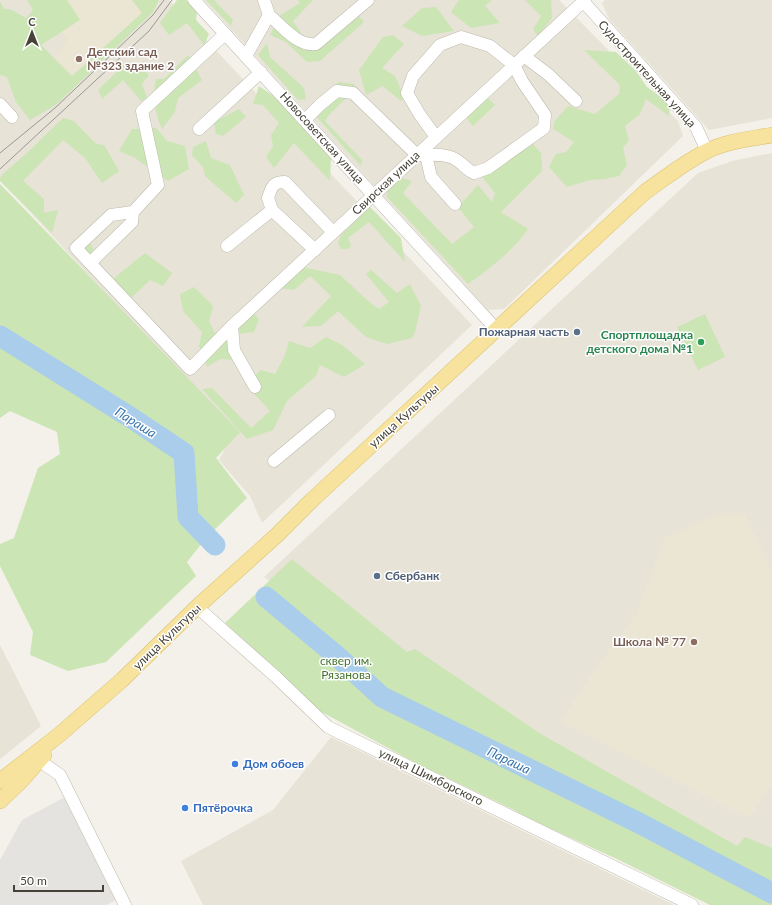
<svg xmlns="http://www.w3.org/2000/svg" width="772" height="905" font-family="Lato,sans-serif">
	<rect width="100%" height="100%" fill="#f3f1e9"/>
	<!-- residential -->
	<g fill="#e7e3d7">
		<polygon points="0,0 169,0 472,325 262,523 250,496 219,460 234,433 0,179"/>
		<polygon points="204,0 559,0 678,121 683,136 504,309 488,310"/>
		<polygon points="605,0 772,0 772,118 709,130 609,19 602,3"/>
		<polygon points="772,153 772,875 400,673 264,577 698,173 732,161"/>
		<polygon points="0,645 41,726 0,759"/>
		<polygon points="331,737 674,905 203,905 181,861 273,810"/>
	</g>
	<!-- education -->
	<g fill="#ebe6d4">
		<polygon points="28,0 159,0 160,2 62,100 42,79 68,39"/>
		<polygon points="722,513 744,513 772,571 772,784 749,818 560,722 595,670 636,615 665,537"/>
	</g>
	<!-- green -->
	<g fill="#cce5b5">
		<polygon points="27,0 67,0 80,20 41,45 72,76 142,13 132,0 159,0 153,12 57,104 30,120 16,102 7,77 0,75 0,2 4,9 10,9 26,18 33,10"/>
		<polygon points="177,0 186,0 197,11 196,20 209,34 204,45 187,23 169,35 160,23"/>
		<polygon points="206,0 214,0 233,20 231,26"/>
		<polygon points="298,0 313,0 293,21 301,33 301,38 314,39 357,14 364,22 320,61 307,62 286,42 270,35 279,16 300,3"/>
		<polygon points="459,0 492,0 485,6 500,23 471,28 451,12"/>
		<polygon points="525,0 551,0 552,18 538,36 533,29 541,16"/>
		<polygon points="436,7 454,31 422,36 402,26 422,8"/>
		<polygon points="393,35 404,44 382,68 395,76 404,97 401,101 383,86 366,95 359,70 383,37"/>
		<polygon points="267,43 270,57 304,88 306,99 298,100 258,55"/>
		<polygon points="584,50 616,52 635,70 647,87 665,100 670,107 669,116 646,99 640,114 625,126 629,140 623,148 627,165 619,176 605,179 590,180 567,187 549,167 556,154 566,152 574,142 553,129 554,122 568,106 595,114 619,94 620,85"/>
		<path d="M188 55 202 80 178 98 175 112 162 129C155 113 152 96 156 79H164Z"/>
		<polygon points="126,63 138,64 149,75 142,84 147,98 141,101 123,80 102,99 98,90"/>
		<polygon points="339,82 354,84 361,93 345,99 328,116 325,121 362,160 361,166 315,115 319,102"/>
		<polygon points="259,86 275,97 331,157 330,181 294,143 274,168 266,157 273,146 271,135 279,123 263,105 253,104"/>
		<polygon points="485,95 495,105 473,126 464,115"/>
		<polygon points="239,109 246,117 223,136 216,134 214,122"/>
		<polygon points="63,118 74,121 96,144 104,145 119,171 102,183 85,158 63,140 23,181 44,199 44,213 58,210 52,233 0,181 0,178 4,173 27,153"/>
		<polygon points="156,128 167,141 185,146 189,169 168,181 135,158 119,151 132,129"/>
		<polygon points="206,141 211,158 230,165 244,195 236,203 205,176 203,167 192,155 193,147"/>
		<path d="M533 144 541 153 542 171 501 212 528 229C515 249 488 270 468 284L387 197V190L401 178 412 181 403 193 452 244 474 227 458 207 478 185 492 202 495 193 479 173Z"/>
		<polygon points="0,184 240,432 216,458 247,498 209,535 190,516 186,452 0,335"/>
		<polygon points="370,207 401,238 405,262 369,222 348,238 351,246 348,249 341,249 338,243 341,235"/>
		<polygon points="78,242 91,244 99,263 113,279 145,253 172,273 163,286 150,280 129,300 154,328 152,337 68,248"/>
		<polygon points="302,267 340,275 367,300 379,309 389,302 366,274 371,270 397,293 410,284 421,306 415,332 412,338 387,344 366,337 338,311 321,326 302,327 331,296 310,276 294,290 279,288"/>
		<polygon points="194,287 213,306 209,322 215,333 253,313 259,319 254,332 237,334 234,360 220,359 207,367 199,346 202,332 183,311 180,294"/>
		<polygon points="705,314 725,357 698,370 677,327"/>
		<polygon points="326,337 342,345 365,364 344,377 320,365 316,376 287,401 273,430 247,439 202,389 212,388 251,428 270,411 245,384 261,370 275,374 285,355 289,341 310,348"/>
		<polygon points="0,339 183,454 187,517 206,538 187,562 196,576 106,662 68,671 30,655 33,632 0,566 0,544 14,538 38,468 60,454 57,432 10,411 0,418"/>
		<polygon points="292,559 407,652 415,649 541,734 737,846 745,837 772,848 772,905 710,905 617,859 527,818 512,809 416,763 318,710 225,623"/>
	</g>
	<!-- parking -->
	<polygon fill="#e5e3e0" points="67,796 118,899 106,905 0,905 0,860 22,820"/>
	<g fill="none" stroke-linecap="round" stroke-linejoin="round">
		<!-- river -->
		<g stroke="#aacdeb" stroke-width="21">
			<polyline points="0,336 130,417 184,453 188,517 215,545"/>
			<polyline points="266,597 338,657 382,697 639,823 772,893"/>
		</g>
		<!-- minor casing -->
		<g stroke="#beb9ac" stroke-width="13">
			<g id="minor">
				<polyline points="194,0 497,330"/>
				<polyline points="582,0 696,127 707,151"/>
				<path d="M269 15C282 26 298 47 316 44L368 0"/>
				<polyline points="225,34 142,111 158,185 133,212 132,222 90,263 190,369 232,326 585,0"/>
				<polyline points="246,56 269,15 264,0"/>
				<polyline points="524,56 549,75 576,101"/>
				<polyline points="0,104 12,117"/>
				<path d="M305 120 321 104 337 91 353 93 417 155C429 155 444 153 455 159 462 163 467 170 474 173L488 168 544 128 545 115 522 81 514 65 490 46 461 37 440 45 413 76 407 93 420 115 436 137"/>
				<polyline points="199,129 261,72"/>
				<polyline points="426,155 431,177 455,204"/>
				<polyline points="227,246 272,210"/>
				<path d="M315 250 272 210 268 198C272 187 272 182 285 182L333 232"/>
				<polyline points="90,263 76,248 111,215 133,212"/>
				<polyline points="232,326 234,350 255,387"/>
				<polyline points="274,461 329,415"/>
				<polyline points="197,607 276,677 328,727 692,905"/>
				<polyline points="40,761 60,775 125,905"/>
			</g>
		</g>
		<!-- major casing -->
		<g stroke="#dcc16f" stroke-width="16">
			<g id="major">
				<path d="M0 781 59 735 122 680 197 607 277 535 311 501 645 192C665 178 685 162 707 151 727 141 750 139 772 135"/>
				<polyline points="0,801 21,781 44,755"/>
			</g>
		</g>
		<!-- minor -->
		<use href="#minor" stroke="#fff" stroke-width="12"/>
		<!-- major -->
		<use href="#major" stroke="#f7e39e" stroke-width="15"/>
		<!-- tram -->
		<g stroke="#979797" stroke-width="1">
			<polyline points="0,153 55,108 153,15 164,0"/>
			<polyline points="0,169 149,31 172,0"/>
		</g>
	</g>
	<!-- markers -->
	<g fill="#8d6e63" stroke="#fff" stroke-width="1.5">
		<circle cx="79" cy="59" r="4"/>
		<circle cx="694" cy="642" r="4"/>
	</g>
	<g fill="#5c6f8a" stroke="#fff" stroke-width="1.5">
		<circle cx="577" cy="332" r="4"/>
		<circle cx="377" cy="576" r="4"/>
	</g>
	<circle fill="#2e9e5b" stroke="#fff" stroke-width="1.5" cx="701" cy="342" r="4"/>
	<g fill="#3f7fe0" stroke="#fff" stroke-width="1.5">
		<circle cx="235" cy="764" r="4"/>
		<circle cx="185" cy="808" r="4"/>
	</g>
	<g text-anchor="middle" stroke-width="3" stroke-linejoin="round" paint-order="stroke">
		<!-- education labels -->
		<g font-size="12" font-weight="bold" fill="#785e54" stroke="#fff" text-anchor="start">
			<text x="87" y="56">Детский сад<tspan x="87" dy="14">№323 здание 2</tspan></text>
			<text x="686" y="646" text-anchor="end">Школа № 77</text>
		</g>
		<!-- street labels -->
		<g font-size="12" fill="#464238" stroke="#fff">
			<text transform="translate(647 74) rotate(48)" y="4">Судостроительная улица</text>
			<text transform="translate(322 138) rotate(48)" y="4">Новосоветская улица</text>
			<text transform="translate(386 183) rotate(-43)" y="4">Свирская улица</text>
			<text transform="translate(404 416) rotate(-42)" y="4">улица Культуры</text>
			<text transform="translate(167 637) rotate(-44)" y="4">улица Культуры</text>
			<text transform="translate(431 777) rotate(26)" y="4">улица Шимборского</text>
		</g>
		<!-- service labels -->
		<g font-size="12" font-weight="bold" fill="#4e5e75" stroke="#fff" text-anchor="end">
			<text x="569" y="336">Пожарная часть</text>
			<text x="385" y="580" text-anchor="start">Сбербанк</text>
		</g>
		<!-- leisure labels -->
		<g font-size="12" font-weight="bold" fill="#27864d" stroke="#fff" text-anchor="end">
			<text x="693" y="339">Спортплощадка<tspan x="693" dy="14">детского дома №1</tspan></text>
		</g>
		<!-- park labels -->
		<g font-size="12" fill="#45752f" stroke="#fff">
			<text x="346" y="665">сквер им.<tspan x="346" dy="14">Рязанова</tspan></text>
		</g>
		<!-- shop labels -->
		<g font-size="12" font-weight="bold" fill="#366cbe" stroke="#fff" text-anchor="start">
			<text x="243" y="768">Дом обоев</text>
			<text x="193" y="812">Пятёрочка</text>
		</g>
		<!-- water labels -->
		<g font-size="13" font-style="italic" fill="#3874ab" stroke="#fff">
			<text transform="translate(136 422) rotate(32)" y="5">Параша</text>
			<text transform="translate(509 760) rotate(26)" y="5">Параша</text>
		</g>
	</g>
	<!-- north arrow -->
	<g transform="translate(32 32)" stroke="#ffffff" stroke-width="3" paint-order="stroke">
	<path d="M0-3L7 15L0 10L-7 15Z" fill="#464238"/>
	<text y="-6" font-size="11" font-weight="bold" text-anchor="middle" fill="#464238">С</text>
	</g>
	<!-- scale -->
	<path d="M14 885v6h89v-6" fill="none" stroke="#464238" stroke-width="2"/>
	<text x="20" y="885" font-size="12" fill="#464238" stroke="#ffffff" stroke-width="3" paint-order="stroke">50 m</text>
</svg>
